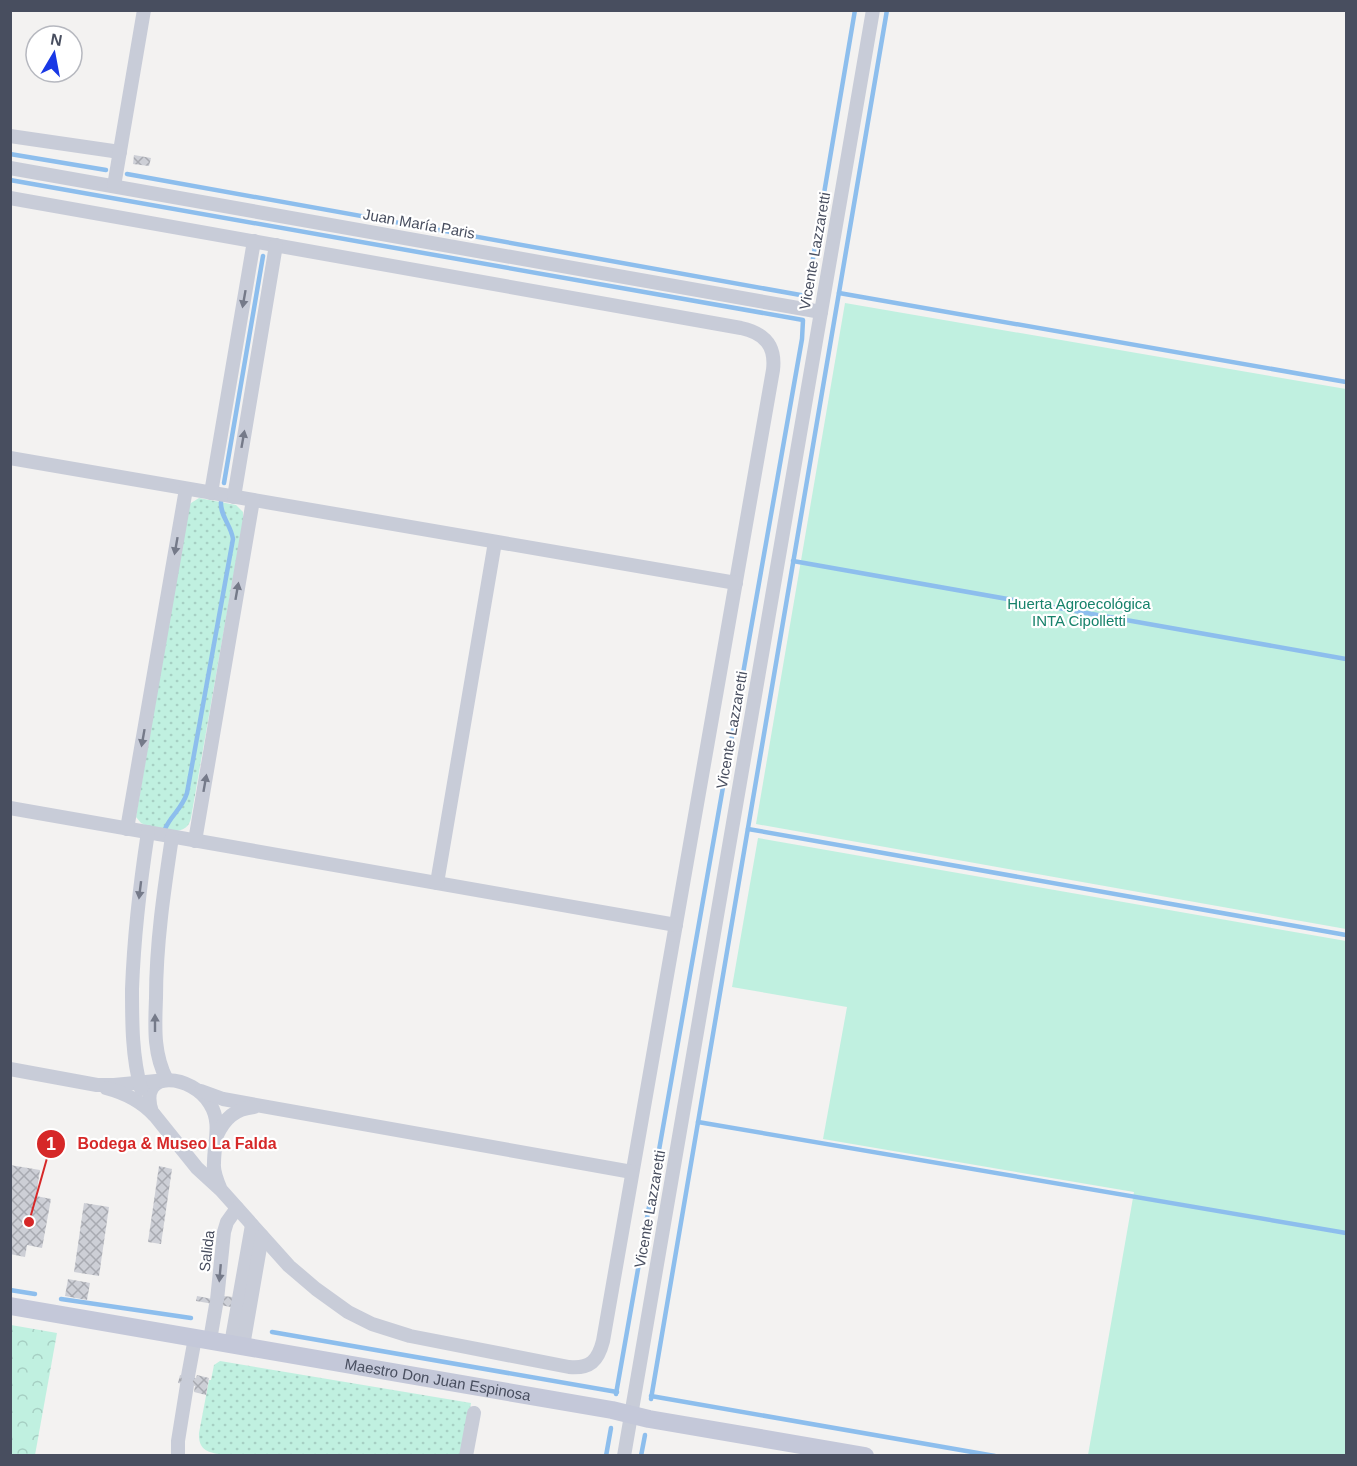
<svg xmlns="http://www.w3.org/2000/svg" width="1357" height="1466" font-family="Arial,sans-serif">
	<defs>
		<pattern id="forest-crowns" width="20" height="18" patternUnits="userSpaceOnUse" patternTransform="scale(1.5)"><rect width="20" height="18" fill="#c0f0e0"/><path d="M2 6a3 3 0 1 1 6 0M12 15a3 3 0 1 1 6 0" fill="none" stroke="#a6cfc3"/></pattern>
		<pattern id="park-dots" width="8" height="8" patternUnits="userSpaceOnUse" patternTransform="scale(1.5)"><rect width="8" height="8" fill="#c0f0e0"/><path d="M2 2h.1M6 6h.1" fill="none" stroke="#a6cfc3" stroke-width="1.8" stroke-linecap="round"/></pattern>
		<pattern id="building-cross-hatch" width="8" height="8" patternUnits="userSpaceOnUse" patternTransform="scale(1.5)"><rect width="8" height="8" fill="#cdcfd6"/><path d="M0 0l8 8M0 8l8-8" fill="none" stroke="#a8aab1"/></pattern>
	</defs>
	<rect width="100%" height="100%" fill="#f3f2f1"/>
	<!-- green -->
	<g fill="#c0f0e0">
		<polygon points="845,303 1346,389 1346,929 756,824"/>
		<polygon points="758,838 1346,941 1346,1455 1088,1455 1134,1192 823,1139 847,1007 732,987"/>
	</g>
	<!-- forest -->
	<polygon fill="url(#forest-crowns)" points="11,1325 57,1333 35,1455 11,1455"/>
	<!-- park -->
	<g fill="url(#park-dots)">
		<path d="M199 498 236 505 243 512V521L191 818C189 827 184 830 176 831L145 825 141 823 136 817 188 506 191 503Z"/>
		<path d="M220 1361 471 1403 462 1455H227C212 1453 198 1453 199 1433L209 1380H211L214 1365Z"/>
	</g>
	<g fill="none" stroke-linecap="round" stroke-linejoin="round">
		<!-- stream -->
		<g stroke="#8dbeed" stroke-width="4.5">
			<polyline points="10,154 106,170"/>
			<polyline points="127,174 806,296"/>
			<polyline points="10,180 803,320 802,339 616,1394"/>
			<polyline points="839,293 1346,382"/>
			<polyline points="806,300 855,10"/>
			<polyline points="224,483 263,256"/>
			<polyline points="793,561 1346,659"/>
			<path d="M165 829C171 815 182 809 187 793L233 539C231 525 220 516 221 502"/>
			<polyline points="748,829 1346,935"/>
			<polyline points="698,1122 1346,1233"/>
			<polyline points="10,1290 35,1294"/>
			<polyline points="61,1299 191,1318"/>
			<polyline points="272,1332 617,1392"/>
			<polyline points="651,1396 995,1456"/>
			<polyline points="651,1399 887,10"/>
			<polyline points="606,1456 611,1428"/>
			<polyline points="641,1456 645,1435"/>
		</g>
	</g>
	<!-- building -->
	<g fill="url(#building-cross-hatch)">
		<polygon points="134,155 151,158 149,166 133,164"/>
		<polygon points="10,1165 40,1170 36,1196 51,1199 42,1248 27,1245 25,1257 10,1254"/>
		<polygon points="159,1166 172,1169 161,1244 148,1242"/>
		<polygon points="84,1203 109,1207 99,1276 74,1272"/>
		<polygon points="68,1279 90,1283 87,1300 65,1296"/>
		<polygon points="197,1296 222,1301 223,1296 233,1297 231,1307 196,1301"/>
		<polygon points="180,1375 196,1378 197,1375 209,1378 206,1395 194,1392 195,1386 178,1383"/>
	</g>
	<g fill="none" stroke-linecap="round" stroke-linejoin="round">
		<!-- minor -->
		<g stroke="#c8ccd8" stroke-width="14">
			<polyline points="10,136 120,152"/>
			<polyline points="10,168 821,312"/>
			<polyline points="114,186 144,10"/>
			<path d="M10 198 741 328C764 333 776 345 773 370L603 1341C598 1361 590 1369 569 1367L410 1336 372 1324 348 1312 316 1289 289 1266 221 1190 197 1168 152 1112C137 1067 193 1075 210 1104 222 1123 214 1142 214 1163 213 1172 217 1181 221 1190"/>
			<polyline points="10,458 736,583"/>
			<polyline points="211,493 254,241"/>
			<polyline points="234,497 276,245"/>
			<polyline points="10,808 676,925"/>
			<polyline points="127,829 186,489"/>
			<polyline points="195,841 253,500"/>
			<polyline points="437,883 495,542"/>
			<path d="M10 1069 97 1085H114L167 1080C153 1054 155 1026 156 998 156 944 164 890 172 837"/>
			<path d="M106 1088C125 1093 141 1101 154 1115"/>
			<path d="M141 1089C132 1056 132 1023 132 989 134 936 140 884 148 832"/>
			<polyline points="201,1091 223,1099 632,1172"/>
			<path d="M217 1135C225 1118 235 1109 254 1107"/>
			<polyline points="217,1300 224,1232 227,1222 237,1208"/>
			<polyline points="210,1340 216,1305"/>
			<polyline points="231,1344 252,1225"/>
			<polyline points="243,1346 262,1236"/>
			<polyline points="188,1376 195,1338"/>
			<polyline points="178,1454 178,1441 187,1385"/>
			<polyline points="466,1456 474,1413"/>
			<polyline points="624,1456 873,10"/>
		</g>
		<!-- secondary -->
		<path stroke="#c4c8d9" stroke-width="18" id="s1" d="M10 1306 612 1410 649 1419 865 1456"/>
	</g>
	<!-- one-way arrows -->
	<defs><path id="oneway-solid" d="M-6-.8H1V-3.2L6.5 0L1 3.2V.8H-6Z" transform="scale(1.5)"/></defs>
	<g fill="#757a89">
		<use href="#oneway-solid" transform="translate(244 299) rotate(100)"/>
		<use href="#oneway-solid" transform="translate(243 439) rotate(-80)"/>
		<use href="#oneway-solid" transform="translate(176 546) rotate(100)"/>
		<use href="#oneway-solid" transform="translate(237 591) rotate(-80)"/>
		<use href="#oneway-solid" transform="translate(143 738) rotate(100)"/>
		<use href="#oneway-solid" transform="translate(205 783) rotate(-80)"/>
		<use href="#oneway-solid" transform="translate(140 890) rotate(97)"/>
		<use href="#oneway-solid" transform="translate(155 1023) rotate(-90)"/>
		<use href="#oneway-solid" transform="translate(220 1273) rotate(95)"/>
	</g>
	<g text-anchor="middle" stroke-width="4.5" stroke-linejoin="round" paint-order="stroke">
		<!-- street labels -->
		<g font-size="15" fill="#484e5f" stroke="#fff">
			<text transform="translate(419 224) rotate(10)" y="5">Juan María Paris</text>
			<text transform="translate(815 251) rotate(-80)" y="5">Vicente Lazzaretti</text>
			<text transform="translate(732 730) rotate(-80)" y="5">Vicente Lazzaretti</text>
			<text transform="translate(650 1209) rotate(-80)" y="5">Vicente Lazzaretti</text>
			<text transform="translate(207 1251) rotate(-83)" y="5">Salida</text>
			<text dy="5" stroke="none"><textPath href="#s1" startOffset="434">Maestro Don Juan Espinosa</textPath></text>
		</g>
		<!-- park labels -->
		<g font-size="15" fill="#17826b" stroke="#fff">
			<text x="1079" y="609">Huerta Agroecológica<tspan x="1079" dy="17">INTA Cipolletti</tspan></text>
		</g>
	</g>
	<!-- callouts -->
	<path fill="none" stroke="#d62828" stroke-width="2" d="M29 1222L51 1144"/>
	<g fill="#d62828" stroke="#fff" stroke-width="2">
		<circle cx="29" cy="1222" r="6"/>
		<circle cx="51" cy="1144" r="15"/>
	</g>
	<g font-size="18" text-anchor="middle" font-weight="bold" fill="#fff">
		<text x="51" y="1150">1</text>
	</g>
	<g font-size="16" text-anchor="middle" font-weight="bold" fill="#d62828" stroke="#fff" stroke-width="4.5" stroke-linejoin="round" paint-order="stroke">
		<text x="177" y="1149">Bodega &amp; Museo La Falda</text>
	</g>
	<!-- border -->
	<rect width="1357" height="1466" fill="none" stroke="#484e5f" stroke-width="24"/>
	<!-- north arrow -->
	<g transform="translate(54 54) rotate(10)"><circle r="28" fill="#ffffff" stroke="#b6b8bf" stroke-width="1.5"/>
	<path d="M0-4.5L10 22L0 15L-10 22Z" fill="#1938e5"/>
	<text y="-9" font-size="16" font-weight="bold" text-anchor="middle" fill="#484e5f">N</text>
	</g>
</svg>
